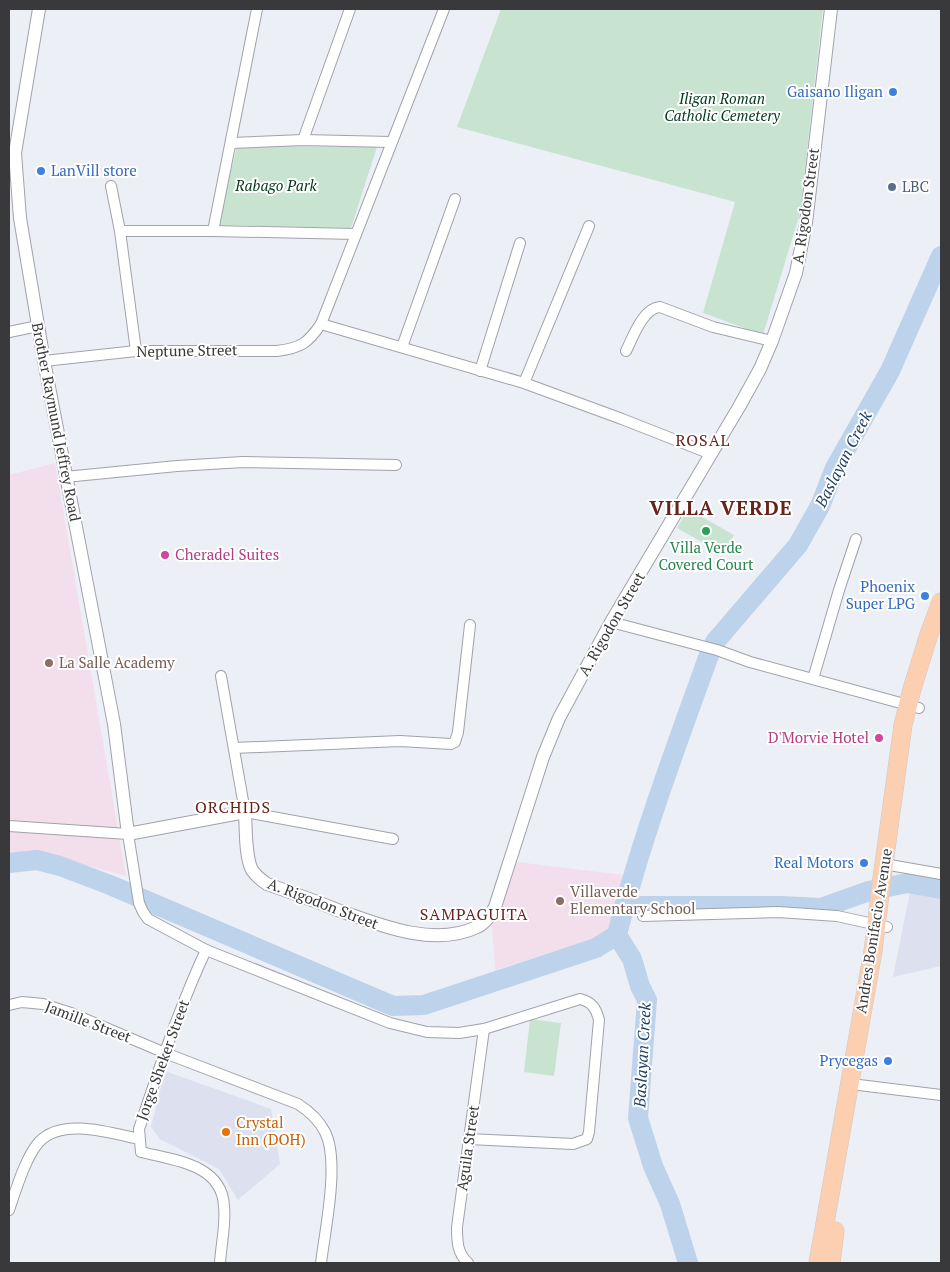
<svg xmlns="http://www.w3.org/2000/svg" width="950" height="1272" font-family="'PT Serif',serif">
	<rect width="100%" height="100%" fill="#edeff6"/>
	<!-- built -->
	<g fill="#dde0ee">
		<polygon points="910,892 941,897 941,966 893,977"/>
		<polygon points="165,1071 271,1109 280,1164 238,1200 219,1169 160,1139 151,1127"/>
	</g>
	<!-- education -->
	<g fill="#f3deec">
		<polygon points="55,463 126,876 35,851 9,856 9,475"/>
		<polygon points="517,862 624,875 610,928 591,940 495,970 492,926"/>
	</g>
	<!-- green -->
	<g fill="#c8e4d0">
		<polygon points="501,9 823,9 800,213 763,335 703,313 735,202 457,127"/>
		<polygon points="237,146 377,147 351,228 218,225"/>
		<polygon points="688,509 734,535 723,554 677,528"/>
		<polygon points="530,1019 561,1023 554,1076 524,1072"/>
	</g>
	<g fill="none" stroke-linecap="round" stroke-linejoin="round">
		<!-- river -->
		<g stroke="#bdd3ec" stroke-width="20">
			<polyline points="715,642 798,545 820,506 835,468 890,371 941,256"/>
			<path d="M9 863 37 860 60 866 110 885 393 1006 424 1005 596 948 617 935C641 839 676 747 709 655"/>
			<polyline points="624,906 781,906 821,908 869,891 907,883 941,889"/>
			<polyline points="617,935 632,959 640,986 647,1000 638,1118 653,1166 670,1204 688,1263"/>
		</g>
		<!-- minor casing -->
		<g stroke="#a1a2a9" stroke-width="12">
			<g id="minor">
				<polyline points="303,140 350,9"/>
				<polyline points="231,143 303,140 391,142"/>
				<polyline points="111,186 120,231 136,351"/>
				<polyline points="120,231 213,231 356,234"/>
				<polyline points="213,231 257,9"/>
				<polyline points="321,324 524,383 622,419 711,454"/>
				<polyline points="9,332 38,326"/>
				<polyline points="402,347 455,199"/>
				<path d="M626 351C633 337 643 308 660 307L713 327 772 341"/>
				<path d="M44 361 136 351H277C301 348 308 343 321 324L444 9"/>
				<polyline points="480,371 520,243"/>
				<polyline points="524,383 589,226"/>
				<polyline points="65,477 177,466 243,462 396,465"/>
				<polyline points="611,622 717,650 750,662 919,708"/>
				<polyline points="221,676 245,812 393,839"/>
				<polyline points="813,679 839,590 856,539"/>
				<polyline points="234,748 400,741 451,744 455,742 458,732 470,625"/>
				<path d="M9 826 128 834 139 903 143 912 148 919 206 950C179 1008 159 1069 139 1129L141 1152C173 1160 222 1164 224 1206 226 1225 221 1245 220 1263"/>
				<polyline points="884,864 941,874"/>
				<polyline points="643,916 778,912 837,916 887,927"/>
				<path d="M206 950 390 1023 427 1032 459 1033 484 1029 580 999C592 1002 596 1008 599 1020L589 1132 587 1139 573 1144 469 1139"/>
				<path d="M9 1005 22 1002 43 1004 71 1013 165 1053 298 1104C309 1111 319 1120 325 1132 340 1161 325 1230 321 1263"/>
				<polyline points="859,1085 941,1095"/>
				<path d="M9 1210C16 1190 25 1158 39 1142 62 1117 111 1133 139 1139"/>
				<path d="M468 1263C457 1253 457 1241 457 1227L484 1029"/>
			</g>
		</g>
		<!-- tertiary casing -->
		<g stroke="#a1a2a9" stroke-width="14">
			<path id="tertiary" d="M39 9 15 153 20 218 44 361 114 724 128 834 245 812C246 828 245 857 252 870 256 876 261 880 267 884 290 892 313 900 335 909 377 924 433 948 477 927 486 923 490 915 495 907L543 757 559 718 611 622 739 407 760 369 772 341 796 273 806 223 831 9"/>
		</g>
		<!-- trunk casing -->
		<g stroke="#ccc" stroke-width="19">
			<g id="trunk">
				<polyline points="818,1263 873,951 882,878 903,725 912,689 929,634 941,602"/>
				<polyline points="831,1263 835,1231"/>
			</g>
		</g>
		<!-- minor -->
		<use href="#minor" stroke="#fff" stroke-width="10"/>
		<!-- tertiary -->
		<use href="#tertiary" stroke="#fff" stroke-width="12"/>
		<!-- trunk -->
		<use href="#trunk" stroke="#fbcfb0" stroke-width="18"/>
	</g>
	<!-- markers -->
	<g fill="#3f7fe0" stroke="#fff" stroke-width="2">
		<circle cx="893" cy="92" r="5"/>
		<circle cx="41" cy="171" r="5"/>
		<circle cx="925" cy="596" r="5"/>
		<circle cx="864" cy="863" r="5"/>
		<circle cx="888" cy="1061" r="5"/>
	</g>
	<circle fill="#5c6f8a" stroke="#fff" stroke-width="2" cx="892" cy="187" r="5"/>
	<circle fill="#2e9e5b" stroke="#fff" stroke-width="2" cx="706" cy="531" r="5"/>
	<g fill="#d1479c" stroke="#fff" stroke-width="2">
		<circle cx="165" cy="555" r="5"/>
		<circle cx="879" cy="738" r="5"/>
	</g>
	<g fill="#8d6e63" stroke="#fff" stroke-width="2">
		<circle cx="49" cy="663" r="5"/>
		<circle cx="560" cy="901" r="5"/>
	</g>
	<circle fill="#e8710a" stroke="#fff" stroke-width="2" cx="226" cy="1132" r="5"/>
	<g text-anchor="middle" stroke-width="4" stroke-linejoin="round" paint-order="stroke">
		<!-- shop labels -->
		<g font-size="15" fill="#366cbe" stroke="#fff" text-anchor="end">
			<text x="883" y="97">Gaisano Iligan</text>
			<text x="51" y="176" text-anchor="start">LanVill store</text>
			<text x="915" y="592">Phoenix<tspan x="915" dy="17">Super LPG</tspan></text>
			<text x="854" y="868">Real Motors</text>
			<text x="878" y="1066">Prycegas</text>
		</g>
		<!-- park labels -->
		<g font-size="15" font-style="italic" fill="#02381d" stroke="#fff">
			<text x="722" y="104">Iligan Roman<tspan x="722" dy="17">Catholic Cemetery</tspan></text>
			<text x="276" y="191">Rabago Park</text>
		</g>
		<!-- service labels -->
		<g font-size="15" fill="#4e5e75" stroke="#fff" text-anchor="start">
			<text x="902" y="192">LBC</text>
		</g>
		<!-- street labels -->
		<g font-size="15" fill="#39393c" stroke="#fff">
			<text transform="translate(806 206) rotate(-82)" y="5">A. Rigodon Street</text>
			<text transform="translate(187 351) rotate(-1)" y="5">Neptune Street</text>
			<text transform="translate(56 422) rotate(79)" y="5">Brother Raymund Jeffrey Road</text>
			<text transform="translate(612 624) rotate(-60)" y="5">A. Rigodon Street</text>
			<text transform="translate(323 904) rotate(21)" y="5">A. Rigodon Street</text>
			<text transform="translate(874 931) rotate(-81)" y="5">Andres Bonifacio Avenue</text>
			<text transform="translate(88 1022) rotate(21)" y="5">Jamille Street</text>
			<text transform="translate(163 1060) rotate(-70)" y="5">Jorge Sheker Street</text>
			<text transform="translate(468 1148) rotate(-82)" y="5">Aguila Street</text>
		</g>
		<!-- leisure labels -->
		<g font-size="15" fill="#27864d" stroke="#fff">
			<text x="706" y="553">Villa Verde<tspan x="706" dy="17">Covered Court</tspan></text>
		</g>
		<!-- hotel labels -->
		<g font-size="15" fill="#b23c85" stroke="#fff" text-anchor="start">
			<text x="175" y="560">Cheradel Suites</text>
			<text x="869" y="743" text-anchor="end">D'Morvie Hotel</text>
		</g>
		<!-- education labels -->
		<g font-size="15" fill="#785e54" stroke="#fff" text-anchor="start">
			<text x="59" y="668">La Salle Academy</text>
			<text x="570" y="897">Villaverde<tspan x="570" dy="17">Elementary School</tspan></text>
		</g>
		<!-- food labels -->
		<g font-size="15" fill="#c56008" stroke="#fff" text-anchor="start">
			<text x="236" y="1128">Crystal<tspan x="236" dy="17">Inn (DOH)</tspan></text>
		</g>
		<!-- neighbourhood labels -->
		<g font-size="16" letter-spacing="1" fill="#68231b" stroke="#fff">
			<text x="703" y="446">ROSAL</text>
			<text x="233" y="813">ORCHIDS</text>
			<text x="474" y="920">SAMPAGUITA</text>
		</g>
		<!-- water labels -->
		<g font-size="16" font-style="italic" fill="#214165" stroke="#fff">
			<text transform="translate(843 459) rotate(-63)" y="6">Baslayan Creek</text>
			<text transform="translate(642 1055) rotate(-87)" y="6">Baslayan Creek</text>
		</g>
		<!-- district labels -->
		<g font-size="20" font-weight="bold" letter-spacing="1" fill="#68231b" stroke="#fff">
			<text x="721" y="515">VILLA VERDE</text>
		</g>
	</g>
	<!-- border -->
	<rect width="950" height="1272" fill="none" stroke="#39393c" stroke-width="20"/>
</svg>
